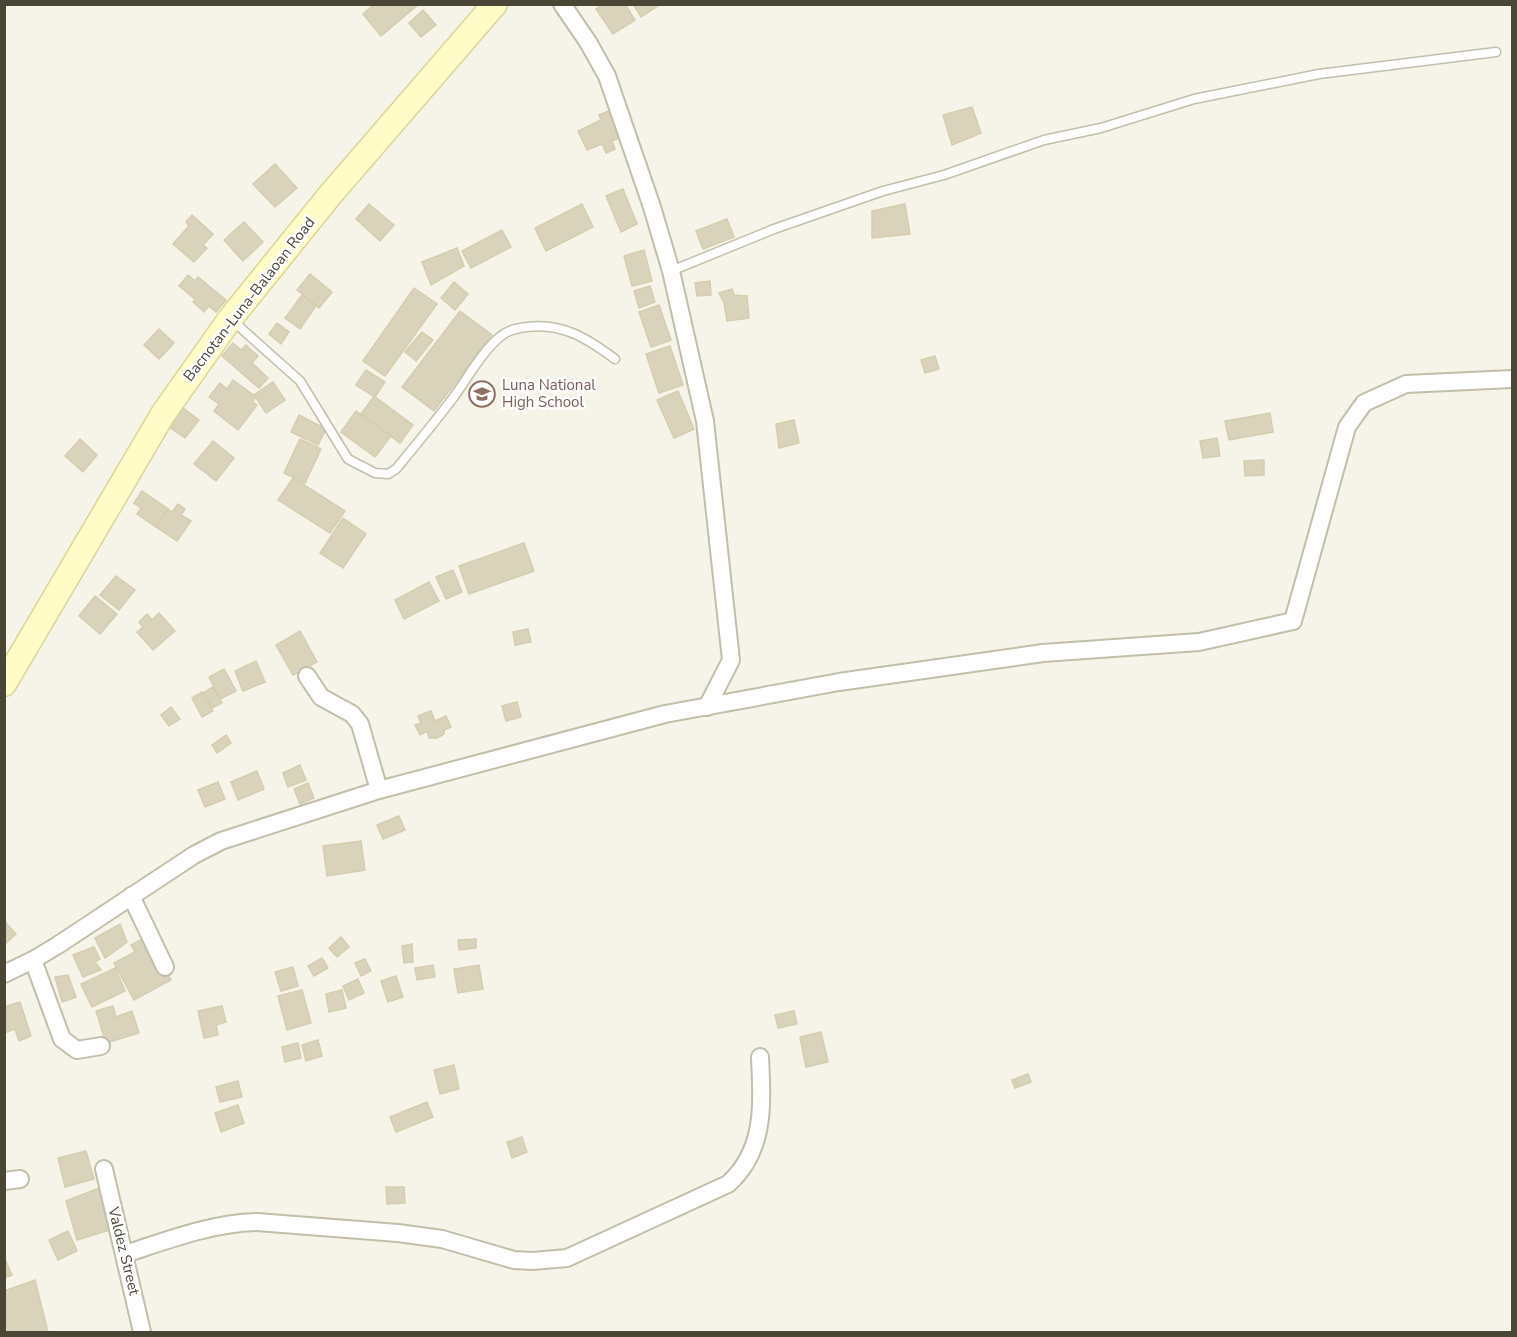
<svg xmlns="http://www.w3.org/2000/svg" width="1517" height="1337" font-family="'Nunito Sans',sans-serif">
	<rect width="100%" height="100%" fill="#f6f4e8"/>
	<!-- building -->
	<g fill="#d9d3bc" stroke="#d4cdae" stroke-width="1.5">
		<polygon points="375,4 419,4 381,36 363,14"/>
		<polygon points="603,4 625,4 635,20 613,34 596,9"/>
		<polygon points="633,4 661,4 641,17"/>
		<polygon points="423,10 436,25 421,37 409,23"/>
		<polygon points="972,107 981,133 952,145 943,115"/>
		<polygon points="609,111 621,137 612,141 615,149 606,153 602,144 587,150 578,131 601,120 599,115"/>
		<polygon points="275,164 297,188 275,207 253,184"/>
		<polygon points="623,189 637,224 621,232 606,196"/>
		<polygon points="369,204 394,225 380,241 356,219"/>
		<polygon points="582,204 593,227 546,251 535,228"/>
		<polygon points="905,204 910,234 872,238 872,211"/>
		<polygon points="192,215 213,234 203,245 207,248 194,262 173,244 189,226 186,222"/>
		<polygon points="727,219 734,237 703,249 696,231"/>
		<polygon points="244,222 263,242 243,261 224,240"/>
		<polygon points="502,230 511,247 471,268 462,251"/>
		<polygon points="457,248 464,266 431,285 422,262"/>
		<polygon points="644,250 652,281 632,286 624,256"/>
		<polygon points="310,274 332,292 319,308 297,290"/>
		<polygon points="188,275 195,281 198,277 226,300 216,312 209,306 204,312 193,302 195,299 179,286"/>
		<polygon points="710,281 711,295 697,296 695,283"/>
		<polygon points="454,282 468,294 455,310 441,298"/>
		<polygon points="650,286 655,302 639,308 634,291"/>
		<polygon points="414,288 437,304 385,376 363,361"/>
		<polygon points="732,289 734,295 747,296 749,318 727,321 724,303 719,293"/>
		<polygon points="302,295 316,306 300,329 285,318"/>
		<polygon points="659,305 671,340 651,347 639,312"/>
		<polygon points="460,311 492,335 434,411 402,387"/>
		<polygon points="277,323 289,332 281,344 269,334"/>
		<polygon points="159,329 174,343 159,359 144,345"/>
		<polygon points="422,332 433,340 416,361 405,352"/>
		<polygon points="233,343 241,350 246,345 258,356 252,363 268,378 259,388 222,356"/>
		<polygon points="670,346 683,385 659,393 646,354"/>
		<polygon points="935,356 939,369 925,373 921,360"/>
		<polygon points="366,370 385,382 375,397 356,385"/>
		<polygon points="233,380 256,397 252,402 257,405 238,430 214,411 219,404 209,397 220,383 227,389"/>
		<polygon points="273,382 285,400 266,413 254,395"/>
		<polygon points="678,391 694,429 674,438 657,400"/>
		<polygon points="374,396 413,425 400,443 361,414"/>
		<polygon points="183,408 199,420 185,438 169,427"/>
		<polygon points="356,411 391,436 375,457 341,432"/>
		<polygon points="1270,413 1273,432 1229,440 1225,421"/>
		<polygon points="299,415 326,429 318,445 291,432"/>
		<polygon points="794,420 799,443 779,448 776,424"/>
		<polygon points="1217,438 1220,456 1203,458 1200,441"/>
		<polygon points="80,439 97,455 83,472 65,456"/>
		<polygon points="300,439 321,449 305,483 284,473"/>
		<polygon points="213,441 234,458 216,481 194,464"/>
		<polygon points="1264,460 1264,475 1245,476 1244,461"/>
		<polygon points="293,478 345,511 330,533 278,500"/>
		<polygon points="142,491 168,509 156,527 137,514 141,508 134,503"/>
		<polygon points="178,504 185,509 181,515 191,521 177,541 156,527 168,509 172,512"/>
		<polygon points="343,518 366,534 343,568 320,553"/>
		<polygon points="524,543 534,571 469,594 459,566"/>
		<polygon points="453,570 462,592 446,599 436,577"/>
		<polygon points="116,576 135,590 119,610 100,595"/>
		<polygon points="429,582 439,601 404,619 395,600"/>
		<polygon points="95,596 117,614 100,634 79,616"/>
		<polygon points="159,613 175,631 153,650 137,632 143,627 139,622 147,614 152,620"/>
		<polygon points="528,629 531,642 515,645 513,632"/>
		<polygon points="300,631 317,662 293,675 276,645"/>
		<polygon points="256,661 265,682 243,691 235,671"/>
		<polygon points="224,669 236,691 220,699 209,677"/>
		<polygon points="213,687 222,703 212,708 203,693"/>
		<polygon points="202,692 213,711 202,717 192,698"/>
		<polygon points="517,702 521,717 506,721 502,706"/>
		<polygon points="171,707 180,719 169,726 161,715"/>
		<polygon points="431,711 435,721 446,716 451,727 444,730 444,734 437,738 429,738 427,731 420,735 415,725 421,723 418,716"/>
		<polygon points="226,735 231,743 217,753 212,745"/>
		<polygon points="300,765 306,780 288,787 283,773"/>
		<polygon points="257,771 264,789 238,800 231,782"/>
		<polygon points="218,782 225,799 205,807 198,790"/>
		<polygon points="308,783 314,798 300,804 294,789"/>
		<polygon points="399,816 405,830 383,839 377,825"/>
		<polygon points="361,841 365,870 327,876 323,846"/>
		<polygon points="4,921 16,934 4,945"/>
		<polygon points="120,924 127,942 105,958 95,938"/>
		<polygon points="148,936 171,980 134,1000 114,963 135,952 131,945"/>
		<polygon points="341,937 349,947 337,957 329,948"/>
		<polygon points="476,939 476,948 459,950 458,940"/>
		<polygon points="412,944 413,962 404,963 402,946"/>
		<polygon points="94,947 100,959 95,962 101,970 83,977 73,955"/>
		<polygon points="322,958 328,968 314,976 308,966"/>
		<polygon points="365,959 371,971 361,976 355,963"/>
		<polygon points="433,965 435,977 417,980 415,968"/>
		<polygon points="479,965 483,989 458,993 454,969"/>
		<polygon points="293,967 298,986 281,991 275,972"/>
		<polygon points="115,968 125,991 92,1007 81,984"/>
		<polygon points="68,975 76,997 62,1002 55,977"/>
		<polygon points="396,976 403,997 388,1002 381,981"/>
		<polygon points="358,979 364,993 349,1000 343,986"/>
		<polygon points="302,990 311,1023 287,1030 278,996"/>
		<polygon points="342,990 346,1008 329,1012 326,994"/>
		<polygon points="20,1002 31,1036 19,1041 15,1029 4,1033 4,1007"/>
		<polygon points="113,1006 116,1017 132,1011 139,1033 106,1043 96,1011"/>
		<polygon points="222,1006 226,1022 216,1025 218,1035 204,1038 198,1011"/>
		<polygon points="794,1011 797,1024 778,1028 775,1015"/>
		<polygon points="821,1032 828,1062 806,1067 800,1037"/>
		<polygon points="318,1040 322,1056 306,1061 302,1045"/>
		<polygon points="298,1043 301,1058 285,1062 282,1047"/>
		<polygon points="454,1065 459,1089 440,1094 434,1070"/>
		<polygon points="1028,1074 1031,1082 1015,1088 1012,1080"/>
		<polygon points="238,1081 242,1097 220,1102 216,1087"/>
		<polygon points="427,1102 433,1117 396,1132 390,1117"/>
		<polygon points="238,1105 244,1123 221,1132 215,1113"/>
		<polygon points="522,1137 527,1152 512,1158 507,1142"/>
		<polygon points="86,1151 94,1179 65,1187 58,1158"/>
		<polygon points="102,1187 116,1228 77,1240 66,1201"/>
		<polygon points="386,1187 404,1187 405,1203 387,1204"/>
		<polygon points="68,1231 77,1251 58,1260 49,1240"/>
		<polygon points="4,1257 12,1275 4,1278"/>
		<polygon points="35,1280 48,1332 4,1332 4,1291"/>
	</g>
	<g fill="none" stroke-linecap="round" stroke-linejoin="round">
		<!-- lane casing -->
		<g stroke="#c2bfa9" stroke-width="11">
			<g id="lane">
				<polyline points="671,271 774,229 883,191 944,175 1044,140 1101,128 1194,99 1319,74 1496,52"/>
				<path d="M233 321 300 381 348 459 375 473 388 474 396 469C415 446 435 422 453 398 468 378 482 351 501 336 508 330 518 328 527 327 562 322 588 339 615 359"/>
			</g>
		</g>
		<!-- street casing -->
		<g stroke="#c2bfa9" stroke-width="20">
			<g id="street">
				<polyline points="562,4 588,42 607,76 652,207 671,271 705,421 731,660 707,707"/>
				<polyline points="307,676 321,697 352,714 360,724 379,790"/>
				<polyline points="131,896 165,967"/>
				<polyline points="33,960 62,1039 77,1050 101,1046"/>
				<polyline points="4,974 33,960 58,945 194,855 221,841 379,790 665,714 839,682 1043,653 1199,642 1293,621 1347,427 1364,403 1406,384 1512,379"/>
				<polyline points="104,1169 142,1332"/>
				<polyline points="4,1181 20,1179"/>
				<path d="M125 1254C168 1240 212 1223 257 1222L398 1233 442 1239 514 1260 533 1261 567 1258 728 1184C766 1150 762 1104 760 1057"/>
			</g>
		</g>
		<!-- secondary casing -->
		<g stroke="#dad693" stroke-width="27">
			<polyline id="secondary" points="4,684 163,414 230,319 330,195 495,4"/>
		</g>
		<!-- lane -->
		<use href="#lane" stroke="#fff" stroke-width="8"/>
		<!-- street -->
		<use href="#street" stroke="#fff" stroke-width="16"/>
		<!-- secondary -->
		<use href="#secondary" stroke="#fffcc8" stroke-width="24"/>
	</g>
	<!-- icons -->
	<defs>
		<g id="school-ring" transform="scale(1.35)"><circle r="9.5" fill="#fff" stroke="#8d6e63" stroke-width="1.5"/><path d="M0-5L7-2L0 1L-7-2ZM-4 1L0 2.5L4 1V4Q0 6-4 4Z" fill="#8d6e63"/></g>
	</defs>
	<g fill-rule="evenodd">
		<use href="#school-ring" x="482" y="394"/>
	</g>
	<g text-anchor="middle" stroke-width="5" stroke-linejoin="round" paint-order="stroke">
		<!-- street labels -->
		<g font-size="15" fill="#4a4635" stroke="#fff">
			<text transform="translate(249 299) rotate(-52)" y="5">Bacnotan-Luna-Balaoan Road</text>
			<text transform="translate(124 1251) rotate(76)" y="5">Valdez Street</text>
		</g>
		<!-- education labels -->
		<g font-size="15" fill="#785e54" stroke="#fff" text-anchor="start">
			<text x="502" y="390">Luna National<tspan x="502" dy="17">High School</tspan></text>
		</g>
	</g>
	<!-- border -->
	<rect width="1517" height="1337" fill="none" stroke="#4a4635" stroke-width="12"/>
</svg>
